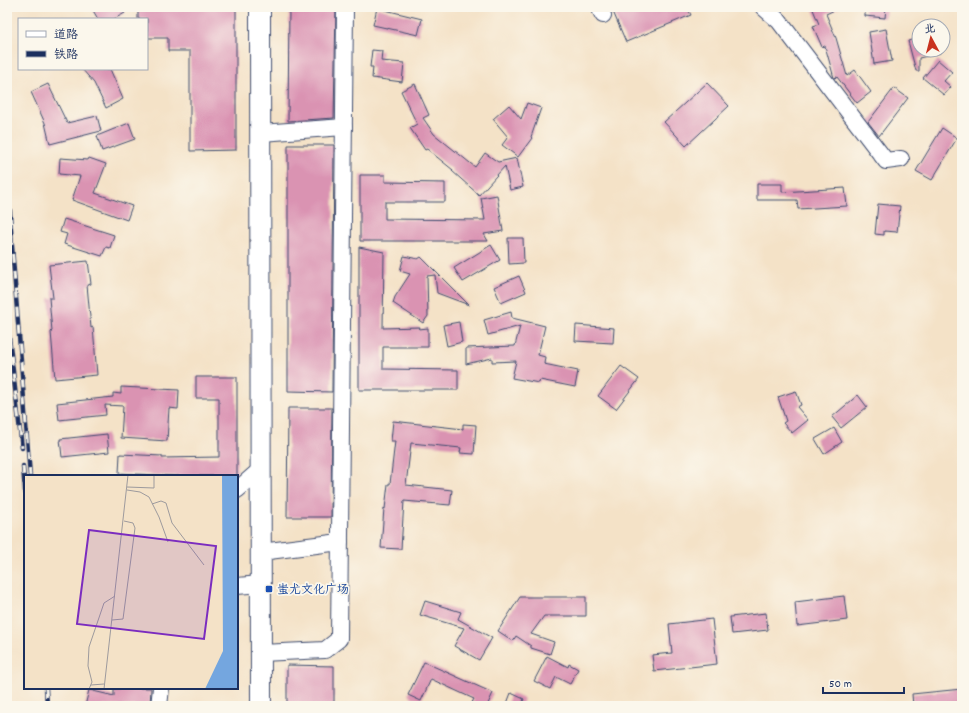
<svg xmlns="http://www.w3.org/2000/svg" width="969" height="713" font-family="Dekko,'LXGW WenKai TC',sans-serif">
	<rect width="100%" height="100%" fill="#fbf7ec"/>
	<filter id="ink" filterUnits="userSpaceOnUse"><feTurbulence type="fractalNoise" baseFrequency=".025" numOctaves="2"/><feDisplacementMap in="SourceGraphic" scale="8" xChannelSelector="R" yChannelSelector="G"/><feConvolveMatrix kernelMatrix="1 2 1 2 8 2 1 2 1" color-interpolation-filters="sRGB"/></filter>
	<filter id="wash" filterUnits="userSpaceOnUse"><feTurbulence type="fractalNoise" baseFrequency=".012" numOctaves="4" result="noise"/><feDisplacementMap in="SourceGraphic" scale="16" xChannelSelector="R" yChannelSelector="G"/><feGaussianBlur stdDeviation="0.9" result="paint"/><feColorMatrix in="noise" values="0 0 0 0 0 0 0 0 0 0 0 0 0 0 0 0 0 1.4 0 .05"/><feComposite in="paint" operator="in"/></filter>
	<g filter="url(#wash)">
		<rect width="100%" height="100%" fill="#f4e2c7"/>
		<g id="blocks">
			<!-- building -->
			<g fill="#da93b2">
				<polygon points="91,7 122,7 125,13 114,19 98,19"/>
				<polygon points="138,7 236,7 236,150 190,151 190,51 168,51 168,38 147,38 147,19 138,19"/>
				<polygon points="289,7 336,7 334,118 288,121"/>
				<polygon points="611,7 687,7 691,15 626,42"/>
				<polygon points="812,7 841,7 826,14 836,38 847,76 855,70 871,92 857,103 837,77 834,78 825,46 822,47 813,26 819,24"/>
				<polygon points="865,7 886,7 885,18 865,16"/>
				<polygon points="377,8 422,19 418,35 373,25"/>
				<polygon points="886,29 892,61 874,64 869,32"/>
				<polygon points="919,38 919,50 940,50 940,53 919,58 919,71 916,71 908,41"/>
				<polygon points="372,50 382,51 381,61 404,63 402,82 372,78 373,67 370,67"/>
				<polygon points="938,60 952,72 944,81 951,87 944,95 923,78"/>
				<polygon points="82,69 110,69 123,99 106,108 94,83"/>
				<polygon points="707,83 729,106 686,146 664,122"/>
				<polygon points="48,84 67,123 97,116 101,131 50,144 45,123 31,92"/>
				<polygon points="415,84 429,115 423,118 434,134 475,167 485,153 498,162 517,158 523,187 510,190 505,166 479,195 452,171 453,170 427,149 425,150 410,128 417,124 401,91"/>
				<polygon points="894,88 908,98 879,136 868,122"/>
				<polygon points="527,103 541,108 531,137 532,138 518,157 502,145 508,137 493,119 509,105 521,119"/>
				<polygon points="129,123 135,139 102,151 97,136"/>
				<polygon points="942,128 957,138 932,180 916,171"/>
				<polygon points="288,145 334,145 332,392 288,391"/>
				<polygon points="60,158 88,160 89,158 106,164 95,193 132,206 127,220 72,200 80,176 59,174"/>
				<polygon points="360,175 385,175 385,182 445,183 445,202 385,202 385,219 485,220 481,198 497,195 503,231 484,234 488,241 360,241"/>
				<polygon points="757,184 782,184 782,192 845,188 847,206 798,209 797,200 757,200"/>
				<polygon points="878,204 900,206 897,232 884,231 884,235 875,234"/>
				<polygon points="64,219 114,235 110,248 106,247 102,256 64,244 67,234 60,232"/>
				<polygon points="508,238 523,238 524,263 509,264"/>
				<polygon points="491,245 500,260 463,282 454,268"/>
				<polygon points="359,247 384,252 383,328 420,327 419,329 428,328 428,347 383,347 383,369 458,370 458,390 359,390"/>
				<polygon points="404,256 418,259 421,257 469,305 437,293 435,275 427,276 428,316 423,323 393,303 395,297 410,274 400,271"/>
				<polygon points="88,261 91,284 87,285 91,328 93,327 97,375 55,379 51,332 52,331 49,298 53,298 49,265"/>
				<polygon points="519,276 526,292 501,303 494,287"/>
				<polygon points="511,312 512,318 545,326 538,355 545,357 544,364 578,371 575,387 540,380 539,383 512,378 516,361 492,362 492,358 466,364 466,348 515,346 520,326 488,335 484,320"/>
				<polygon points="459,322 462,342 447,346 443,325"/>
				<polygon points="576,325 614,328 613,343 575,341"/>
				<polygon points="621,366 639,379 616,409 598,396"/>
				<polygon points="196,377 237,377 237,476 175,476 119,473 120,454 162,456 162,458 219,457 219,398 196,398"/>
				<polygon points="121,387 179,390 178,409 169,408 167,441 121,438 123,406 105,405 106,415 59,420 57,403 113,397 113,393 121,394"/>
				<polygon points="796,391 801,405 797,407 808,420 792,433 783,423 786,421 778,397"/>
				<polygon points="858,395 867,407 841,428 832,417"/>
				<polygon points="288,408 332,408 331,517 287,517"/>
				<polygon points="393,421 463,429 463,424 476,425 474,454 460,453 461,448 411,443 406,485 452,490 450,505 404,501 401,549 381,548 384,508 385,509 388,484 390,484 395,441 391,441"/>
				<polygon points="834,428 842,442 824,454 815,439"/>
				<polygon points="107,434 109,452 62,457 60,439"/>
				<polygon points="844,596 847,620 797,626 795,602"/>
				<polygon points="520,597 586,597 586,616 544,616 531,634 554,642 550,654 531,648 531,646 516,636 513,641 498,631"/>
				<polygon points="425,601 461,612 458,619 492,638 479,660 454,646 464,628 420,615"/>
				<polygon points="766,613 768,630 732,634 730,617"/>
				<polygon points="712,619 717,664 654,671 652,655 672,653 669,624"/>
				<polygon points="547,656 568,667 569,664 578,669 570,684 556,677 550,689 534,681"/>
				<polygon points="424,662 493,693 487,706 470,706 474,699 431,679 421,701 408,695"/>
				<polygon points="287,665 334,666 334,706 287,706"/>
				<polygon points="128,688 151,688 150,706 85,706 89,690 114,696 114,689"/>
				<polygon points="962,689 962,705 951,706 913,706 912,694"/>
				<polygon points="511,693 524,699 521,706 506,706"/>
			</g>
		</g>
	</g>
	<g filter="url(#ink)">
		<use href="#blocks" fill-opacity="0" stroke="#3c4a6e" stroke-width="1"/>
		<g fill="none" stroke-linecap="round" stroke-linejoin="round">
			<!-- minor casing -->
			<g stroke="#3c4a6e" stroke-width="18">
				<g id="minor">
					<polyline points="599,7 603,15"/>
					<polyline points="763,7 779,21 886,161 901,159"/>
					<polyline points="261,133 344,127"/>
					<polyline points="237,490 261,469"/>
					<polyline points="261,552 340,542"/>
					<polyline points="237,586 261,584"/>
					<polyline points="261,653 325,650 339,639 345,7"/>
					<polyline points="159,706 161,688"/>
				</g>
			</g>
			<!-- major casing -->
			<g stroke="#3c4a6e" stroke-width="22">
				<polyline id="major" points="260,7 261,706"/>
			</g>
			<!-- minor -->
			<use href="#minor" stroke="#fff" stroke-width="16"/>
			<!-- major -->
			<use href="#major" stroke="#fff" stroke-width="20"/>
			<!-- rail casing -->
			<g stroke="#1b2f5e" stroke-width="4.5">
				<g id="rail">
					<polyline points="7,164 12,246 30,476"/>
					<polyline points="7,320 22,448"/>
					<polyline points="23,466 25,492"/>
					<polyline points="46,688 47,706"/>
				</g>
			</g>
			<!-- rail -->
			<use href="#rail" stroke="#fbf7ec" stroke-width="3" stroke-dasharray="9" stroke-linecap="butt"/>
		</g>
	</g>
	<!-- markers -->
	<rect fill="#1a4fb4" stroke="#fbf7ec" stroke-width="1.5" x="265" y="585" width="8" height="8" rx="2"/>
	<g text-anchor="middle" stroke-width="3.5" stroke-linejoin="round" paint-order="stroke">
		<!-- transit labels -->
		<g font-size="12" fill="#164399" stroke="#fbf7ec" text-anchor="start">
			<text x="277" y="593">蚩尤文化广场</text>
		</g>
	</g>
	<!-- overview -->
	<g transform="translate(24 475)">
		<rect width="214" height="214" fill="#f4e2c7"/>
		<path d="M198 0H214V214H181L199 176Z" fill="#74a6df"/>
		<path fill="none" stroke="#9d9a9d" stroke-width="1" d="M103 12 130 13V0M103 15 116 17 125 22 135 42 144 67M128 29 137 26 142 28 148 48 180 90M88 145 99 144 111 53 109 48 100 46M67 210 80 209M65 214 68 207 64 191 65 172 80 128 91 121M80 214 104 0"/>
		<path fill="#7b2cbf" fill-opacity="0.15" stroke="#7b2cbf" stroke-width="2" d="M65 55 192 71 180 164 53 149Z"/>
		<rect width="214" height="214" fill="none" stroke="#1b2f5e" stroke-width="2"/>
	</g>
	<!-- margin -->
	<rect width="969" height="713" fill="none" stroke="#fbf7ec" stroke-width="24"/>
	<!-- legend -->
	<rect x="18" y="18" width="130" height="52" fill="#fbf7ec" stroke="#a1a7b3"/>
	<rect x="26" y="31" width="20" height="6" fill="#ffffff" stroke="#a1a7b3"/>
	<text x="54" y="38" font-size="12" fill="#1b2f5e">道路</text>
	<rect x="26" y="51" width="20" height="6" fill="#1b2f5e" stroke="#a1a7b3"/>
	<text x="54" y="58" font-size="12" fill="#1b2f5e">铁路</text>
	<!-- north arrow -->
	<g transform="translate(931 38) rotate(353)"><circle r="19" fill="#fbf7ec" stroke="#a1a7b3"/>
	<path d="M0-3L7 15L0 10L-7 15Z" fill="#c8321e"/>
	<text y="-6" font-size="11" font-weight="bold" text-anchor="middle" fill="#1b2f5e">北</text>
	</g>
	<!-- scale -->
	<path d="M823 687v6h81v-6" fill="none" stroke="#1b2f5e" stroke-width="2"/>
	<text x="829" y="687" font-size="12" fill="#1b2f5e" stroke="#fbf7ec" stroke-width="3" paint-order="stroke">50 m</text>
</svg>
